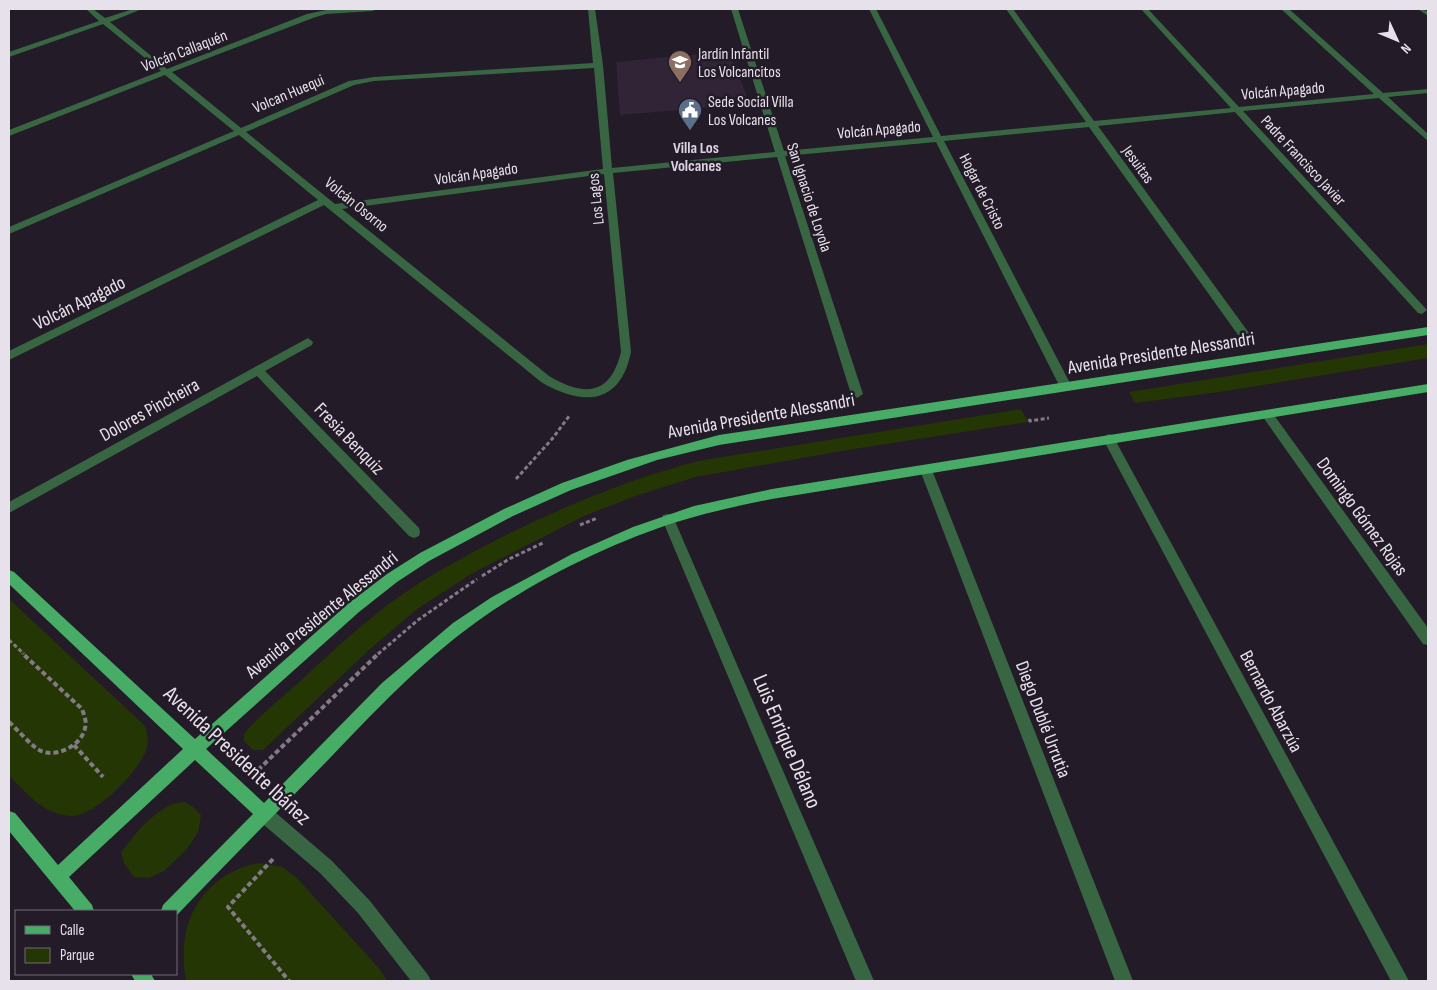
<svg xmlns="http://www.w3.org/2000/svg" width="1437" height="990" font-family="'Sofia Sans Condensed',sans-serif">
	<rect width="100%" height="100%" fill="#241b28"/>
	<!-- built -->
	<polygon fill="#302436" points="729,51 750,104 620,115 616,62"/>
	<!-- green -->
	<g fill="#243603">
		<polygon points="1428,344 1428,358 1219,392 1135,403 1129,392"/>
		<path d="M1021 409 1028 422 841 451 696 477 638 495 584 516 473 573 417 609 369 650 263 750H253L244 741C244 738 244 736 245 733 248 726 288 692 297 684 331 653 365 620 403 594 433 573 466 556 498 539 565 506 626 480 698 461Z"/>
		<path d="M9 599 144 725C147 731 149 739 147 747 142 769 95 817 71 816 44 815 26 793 9 775Z"/>
		<path d="M184 802 193 807 201 815 198 832 188 848 164 871 149 878 134 877 124 863 121 853C133 836 150 815 169 806 173 803 179 803 184 802Z"/>
		<path d="M261 863 282 867 296 877 378 967 387 981H187C184 974 184 966 184 958 181 911 214 869 261 863Z"/>
	</g>
	<g fill="none" stroke-linecap="round" stroke-linejoin="round">
		<!-- path-far1 -->
		<g stroke="#827b86" stroke-width="3" stroke-dasharray="4 2.5" stroke-linecap="butt">
			<polyline points="1029,419 1030,421 1049,418"/>
			<polyline points="516,479 552,439 570,415"/>
			<polyline points="580,525 597,518"/>
			<polyline points="482,576 509,559 543,543"/>
			<polyline points="9,640 24,654"/>
			<polyline points="378,654 418,620 477,579"/>
		</g>
		<!-- path -->
		<g stroke="#827b86" stroke-width="4" stroke-dasharray="5 3" stroke-linecap="butt">
			<path d="M9 722C17 729 32 747 41 751 57 758 82 745 85 728 87 721 84 715 82 709L22 653"/>
			<polyline points="74,745 103,777"/>
			<polyline points="258,770 379,653"/>
			<polyline points="273,859 228,907 289,981"/>
		</g>
		<!-- minor -->
		<g fill="#386643" fill-rule="evenodd">
			<path d="M86 9H93L105 18 133 9H142L110 22 167 69 307 14 326 10 376 9 373 11 326 14 313 18 172 72 241 128 349 81 374 77 593 63 588 9H595L603 65 612 168 775 152 731 9H738L784 151 933 137 869 9H876L941 136 1086 122 1006 9H1013L1094 121 1231 108 1141 9H1148L1239 107 1374 94 1281 9H1289L1383 93 1428 89V93L1388 97 1428 134V141L1379 98 1243 111 1427 310 1422 314 1418 313 1235 112 1098 126 1249 333 1250 336 1245 340 1241 339 1089 127 944 141 1072 387 1066 391 1060 387 936 142 785 156 863 394 857 398 851 394 777 157 613 173 631 352C620 406 582 406 541 382L324 205 9 360V351L318 200 239 135 9 234V227L234 131 165 75 9 136V130L161 71 103 24 9 57V52L99 21ZM594 68 603 169 335 204 246 132 354 85 374 81ZM604 174 621 352C610 397 583 396 549 376L342 209Z"/>
			<polygon points="1418,9 1428,11 1428,16"/>
			<polygon points="308,338 313,342 312,345 265,371 419,528 420,532 419,536 414,538 409,536 257,376 9,513 9,502"/>
			<polygon points="1267,410 1271,411 1428,628 1428,645 1423,644 1263,417 1261,414"/>
			<polygon points="1109,434 1113,436 1409,981 1391,981 1103,439 1105,436"/>
			<polygon points="926,465 930,466 932,470 1133,981 1115,981 920,470 922,466"/>
			<polygon points="668,514 673,515 674,519 874,981 856,981 662,519 663,515"/>
			<polygon points="263,805 269,807 332,861 370,901 428,975 431,981 411,981 358,913 320,873 257,819 255,813 257,807"/>
		</g>
		<!-- major -->
		<g fill="#47ac65" fill-rule="evenodd">
			<path d="M1428 327V335L719 445 657 460 571 490 513 516 429 561 397 582 359 612 206 749 264 803 382 683 453 623 492 597 572 554 633 527 694 506 772 489 1428 384V392L772 499C741 505 710 512 680 521 612 542 533 581 475 623 421 662 375 711 329 759 278 811 227 863 176 916V911H161L163 905 253 814 195 760 69 877 92 905 94 911H75L9 831V811L15 813 58 865 183 749 9 584V570L14 572 195 739 349 603 387 574 420 553 504 509 562 483 627 460 719 435Z"/>
			<polygon points="131,974 151,974 155,981 135,981"/>
		</g>
	</g>
	<!-- icons -->
	<defs>
		<g id="school-pin" transform="scale(1.25)"><path d="M0 17L-7.5 6A9.5 9.5 0 1 1 7.5 6Z" fill="#8d6e63" stroke="#241b28"/><path d="M0-5L7-2L0 1L-7-2ZM-4 1L0 2.5L4 1V4Q0 6-4 4Z" fill="#fff"/></g>
		<g id="civic-pin" transform="scale(1.25)"><path d="M0 17L-7.5 6A9.5 9.5 0 1 1 7.5 6Z" fill="#5c6f8a" stroke="#241b28"/><path d="M-.6-6.5H3V-4.5H.6V-3L4-1V1h2V6H-6V1h2V-1L-.6-3ZM-1.2 2.5V6h2.4V2.5Z" fill="#fff"/></g>
	</defs>
	<g fill-rule="evenodd">
		<use href="#school-pin" x="680" y="62"/>
		<use href="#civic-pin" x="690" y="110"/>
	</g>
	<g text-anchor="middle" stroke-width="5" stroke-linejoin="round" paint-order="stroke">
		<!-- far-street labels -->
		<g font-size="16" fill="#e6e1ea" stroke="#241b28">
			<text transform="translate(184 50) rotate(-21)" y="6">Volcán Callaquén</text>
			<text transform="translate(1283 90) rotate(-5)" y="6">Volcán Apagado</text>
			<text transform="translate(288 93) rotate(-23)" y="6">Volcan Huequi</text>
			<text transform="translate(879 129) rotate(-5)" y="6">Volcán Apagado</text>
			<text transform="translate(1304 160) rotate(47)" y="6">Padre Francisco Javier</text>
			<text transform="translate(1139 164) rotate(54)" y="6">Jesuitas</text>
			<text transform="translate(476 173) rotate(-8)" y="6">Volcán Apagado</text>
			<text transform="translate(983 191) rotate(63)" y="6">Hogar de Cristo</text>
			<text transform="translate(810 197) rotate(72)" y="6">San Ignacio de Loyola</text>
			<text transform="translate(595 199) rotate(-96)" y="6">Los Lagos</text>
			<text transform="translate(357 204) rotate(39)" y="6">Volcán Osorno</text>
		</g>
		<!-- far-poi labels -->
		<g font-size="16" fill="#e6e1ea" stroke="#241b28" text-anchor="start">
			<text x="698" y="59">Jardín Infantil<tspan x="698" dy="18">Los Volcancitos</tspan></text>
			<text x="708" y="107">Sede Social Villa<tspan x="708" dy="18">Los Volcanes</tspan></text>
		</g>
		<!-- far-neighbourhood labels -->
		<g font-size="16" font-weight="bold" fill="#ddd2e3" stroke="#241b28">
			<text x="696" y="153">Villa Los<tspan x="696" dy="18">Volcanes</tspan></text>
		</g>
		<!-- street labels -->
		<g font-size="19" fill="#e6e1ea" stroke="#241b28">
			<text transform="translate(79 302) rotate(-26)" y="7">Volcán Apagado</text>
			<text transform="translate(1161 352) rotate(-9)" y="7">Avenida Presidente Alessandri</text>
			<text transform="translate(149 409) rotate(-29)" y="7">Dolores Pincheira</text>
			<text transform="translate(761 415) rotate(-10)" y="7">Avenida Presidente Alessandri</text>
			<text transform="translate(350 438) rotate(46)" y="7">Fresia Benquiz</text>
			<text transform="translate(1363 516) rotate(54)" y="7">Domingo Gómez Rojas</text>
			<text transform="translate(321 614) rotate(-39)" y="7">Avenida Presidente Alessandri</text>
			<text transform="translate(1272 701) rotate(62)" y="7">Bernardo Abarzúa</text>
			<text transform="translate(1044 719) rotate(69)" y="7">Diego Dublé Urrutia</text>
		</g>
		<!-- near-street labels -->
		<g font-size="22" fill="#e6e1ea" stroke="#241b28">
			<text transform="translate(788 741) rotate(67)" y="8">Luis Enrique Délano</text>
			<text transform="translate(238 755) rotate(43)" y="8">Avenida Presidente Ibáñez</text>
		</g>
	</g>
	<!-- border -->
	<rect width="1437" height="990" fill="none" stroke="#e6e1ea" stroke-width="20"/>
	<!-- legend -->
	<rect x="15" y="910" width="162" height="65" fill="#241b28" stroke="#726a76"/>
	<rect x="25" y="926" width="25" height="8" fill="#47ac65" stroke="#726a76"/>
	<text x="60" y="935" font-size="15" fill="#e6e1ea">Calle</text>
	<rect x="25" y="948" width="25" height="15" fill="#243603" stroke="#726a76"/>
	<text x="60" y="960" font-size="15" fill="#e6e1ea">Parque</text>
	<!-- north arrow -->
	<g transform="translate(1397 40) rotate(134)" stroke="#241b28" stroke-width="4" paint-order="stroke">
	<path d="M0-4L9 19L0 12L-9 19Z" fill="#e6e1ea"/>
	<text y="-8" font-size="14" font-weight="bold" text-anchor="middle" fill="#e6e1ea">N</text>
	</g>
</svg>
